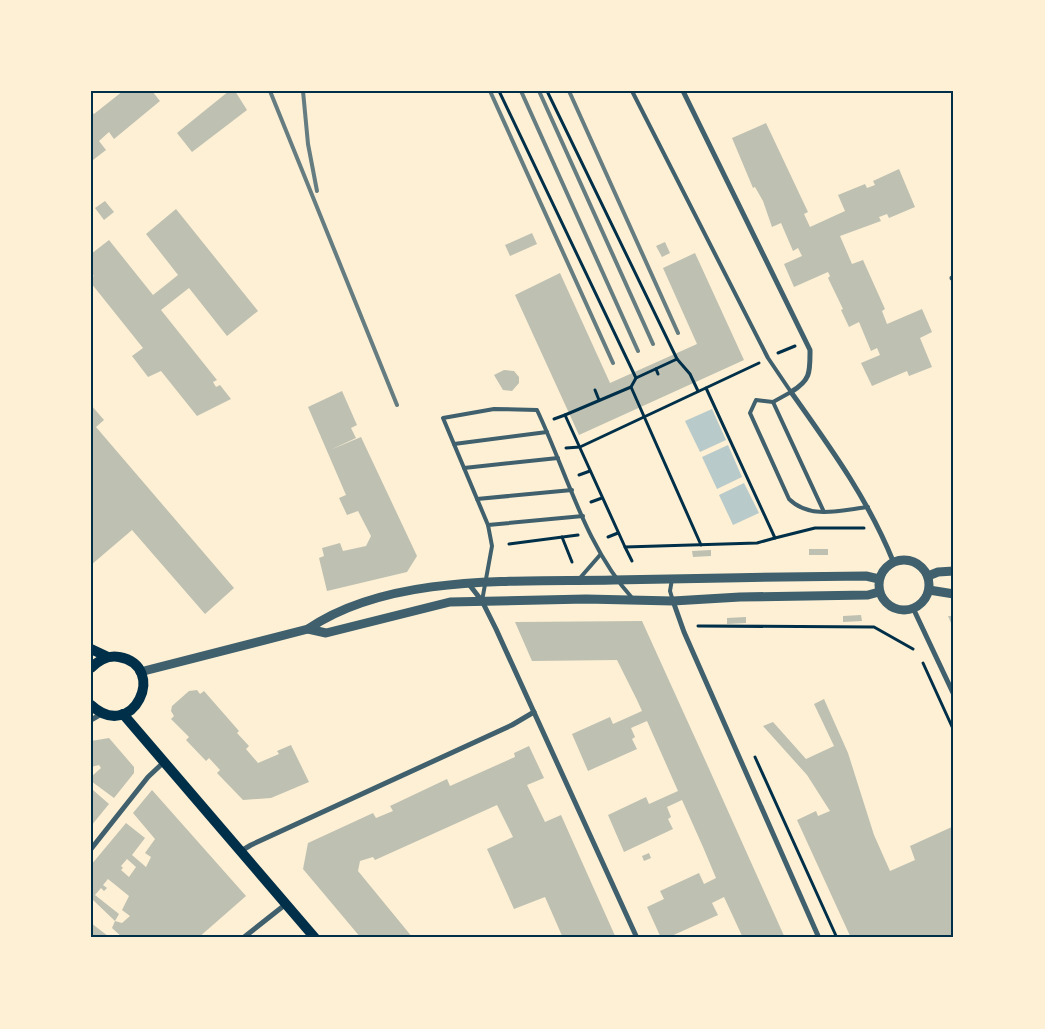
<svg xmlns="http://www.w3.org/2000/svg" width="1045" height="1029" font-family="Karla,sans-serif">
	<rect width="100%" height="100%" fill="#fdf0d5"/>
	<!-- green -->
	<g fill="#b9caca">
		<polygon points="712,409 726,440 700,452 685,421"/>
		<polygon points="728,445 742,477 717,489 702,457"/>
		<polygon points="744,483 759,513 733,525 719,495"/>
	</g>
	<!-- building -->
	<g fill="#bec0b2" fill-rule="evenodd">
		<polygon points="123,91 152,91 160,101 114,139 109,132 99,141 106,150 93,160 91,158 91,111 94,114"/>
		<polygon points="229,91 235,91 247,110 192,152 177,133"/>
		<polygon points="766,123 808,212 804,214 810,227 845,211 838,195 865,184 867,188 875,185 873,181 899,169 915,207 889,218 887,214 879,217 881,221 840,236 852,264 863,260 885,309 882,311 887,324 922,309 932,332 920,338 932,367 909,376 907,371 872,386 861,363 880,355 877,348 871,351 859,322 849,327 841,310 843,309 828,278 830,276 828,272 794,287 784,264 802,256 798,248 793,251 781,223 772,227 763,201 755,187 753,188 732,138"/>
		<polygon points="105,201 114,212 104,220 95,208"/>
		<polygon points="176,209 258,311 227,336 189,288 161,310 217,380 213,382 216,387 220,385 231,399 197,416 161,371 148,377 132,356 143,348 91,283 91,277 94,276 91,273 91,254 109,240 153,295 178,275 146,234"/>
		<polygon points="532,233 537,244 510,256 505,245"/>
		<polygon points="665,242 670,253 662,257 656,246"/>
		<polygon points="695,253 744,360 579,435 515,295 560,273 610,383 697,344 663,268"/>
		<polygon points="504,370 514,371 519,377 519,383 512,391 503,390 494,375"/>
		<polygon points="342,391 357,425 351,428 356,438 330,450 361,437 417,556 407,572 327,591 319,558 324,556 322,548 340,543 343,551 366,546 371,536 358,511 347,515 339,498 346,495 308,407"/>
		<polygon points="91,405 104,420 96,427 234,588 205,614 132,530 91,565"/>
		<rect x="809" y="549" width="19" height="6"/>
		<polygon points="711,550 711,556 693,557 692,551"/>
		<polygon points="861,615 862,621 843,622 843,616"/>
		<polygon points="948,616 954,616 954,630"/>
		<polygon points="746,617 746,623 727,624 727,618"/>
		<polygon points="642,621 706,762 785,938 743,938 724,897 712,903 718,915 667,938 661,938 647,907 664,899 660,891 699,873 704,884 716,878 703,847 682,800 667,807 671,817 668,819 673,829 624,852 608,815 646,797 649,804 678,791 647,721 631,728 635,737 632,739 637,749 588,771 572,734 610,717 613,724 642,711 637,700 617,660 532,661 515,622"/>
		<polygon points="197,690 200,694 204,691 239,731 237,733 249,746 246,749 258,763 279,754 277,751 291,745 309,782 271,798 243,800 217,773 220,770 209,758 206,761 186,740 189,737 171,719 174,716 171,711 172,706 189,691"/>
		<polygon points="824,699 848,753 874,835 890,871 915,860 910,846 954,826 954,938 851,938 797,820 816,811 818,816 830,811 807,775 763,726 773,722 806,759 834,746 814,704"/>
		<polygon points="109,738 134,767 134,773 114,798 91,781 91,777 101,768 99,765 91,767 91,741"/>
		<polygon points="529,746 544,778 527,785 545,822 561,815 616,938 563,938 545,897 514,909 487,849 513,837 497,805 375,860 373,857 360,861 358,871 413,938 361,938 303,869 308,843 373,813 376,818 393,811 390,806 447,779 450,786 515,757 514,753"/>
		<polygon points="93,790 109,804 91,826 91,793"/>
		<path d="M152 790 246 896 198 938H123L112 928 115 921 93 900 91 903V865L126 823 145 838 132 855 146 867 151 857 145 853 155 839 133 813ZM127 859 136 867 129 877 121 870 123 868 121 866ZM108 879 129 896 122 910 130 916 122 923 115 921 119 914 95 895 101 888 104 891 107 888 103 885Z"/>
		<polygon points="649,853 651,858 644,861 642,856"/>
		<polygon points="91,923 108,936 107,938 91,938"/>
	</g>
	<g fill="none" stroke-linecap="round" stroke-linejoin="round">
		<!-- path -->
		<g stroke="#003049" stroke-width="3">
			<polyline points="499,91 636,378"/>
			<polyline points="547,91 677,359"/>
			<polyline points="778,353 795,346"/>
			<polyline points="656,369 658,374"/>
			<polyline points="631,387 565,415 625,547 757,543 775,538 706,388"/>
			<polyline points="595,390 599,400"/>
			<polyline points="698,391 690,374 677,359 636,378 631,387 701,545"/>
			<polyline points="554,419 565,415"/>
			<polyline points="566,448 580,447 759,363"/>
			<polyline points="579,475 590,471"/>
			<polyline points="591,502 602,498"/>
			<polyline points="562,537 572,562"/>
			<polyline points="608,537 618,533"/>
			<polyline points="775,538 815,528 864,528"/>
			<polyline points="509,544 578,535"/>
			<polyline points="625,547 632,561"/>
			<polyline points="698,626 874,627 913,649"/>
			<polyline points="923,663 954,731"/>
			<polyline points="755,757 837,938"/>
		</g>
		<!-- service -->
		<g stroke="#3f606c" stroke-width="4">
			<path d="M632 91 768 358 791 392 773 402 756 400 750 413 789 499C810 520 842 510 868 507"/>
			<polyline points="773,402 824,512"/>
			<polyline points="454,444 547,432"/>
			<polyline points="464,468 558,458"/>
			<polyline points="477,499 572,490"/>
			<polyline points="488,525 583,516"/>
			<polyline points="580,578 600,555"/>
			<polyline points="672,579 670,591 673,601"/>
			<path d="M482 601 492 546 488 525 443 418 494 409 537 410C567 473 585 546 633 599"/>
		</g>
		<!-- minor -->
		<g stroke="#3f606c" stroke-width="5">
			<path d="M683 91 810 350C810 372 811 380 791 392 830 447 868 499 893 561"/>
			<polyline points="952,278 954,278"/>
			<polyline points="468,583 482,601 496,629 637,938"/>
			<polyline points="673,601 684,632 819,938"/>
			<polyline points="913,608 954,695"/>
			<polyline points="91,720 103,713"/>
			<polyline points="91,849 148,777 164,762"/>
			<polyline points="241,851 251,845 512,725 534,712"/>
			<polyline points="243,938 286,904"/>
		</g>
		<!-- tertiary -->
		<g stroke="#3f606c" stroke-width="9">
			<circle cx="904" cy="585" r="25"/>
			<polyline points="928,576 938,572 954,571"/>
			<polyline points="929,590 954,594"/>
			<polyline points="308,629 326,633 450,602 586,599 673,601 740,597 868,595 879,592"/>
			<path d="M140 672 308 629C390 573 517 582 613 580 697 578 782 577 866 576L879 579"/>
		</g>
		<!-- secondary -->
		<g stroke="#003049" stroke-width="10">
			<polyline points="91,649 108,657"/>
			<path d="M91 668C99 660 108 655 119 657 169 666 133 744 91 705"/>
			<polyline points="123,714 315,938"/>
		</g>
		<!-- rail -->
		<g stroke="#657d81" stroke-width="4">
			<polyline points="270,91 397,405"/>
			<polyline points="303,91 308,144 317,191"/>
			<polyline points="490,91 613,363"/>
			<polyline points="521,91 638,351"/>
			<polyline points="539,91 653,344"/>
			<polyline points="569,91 678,333"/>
		</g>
	</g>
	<!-- border -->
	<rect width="1045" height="1029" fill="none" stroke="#fdf0d5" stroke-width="185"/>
	<rect x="92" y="92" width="860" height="844" fill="none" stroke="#003049" stroke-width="2"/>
</svg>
